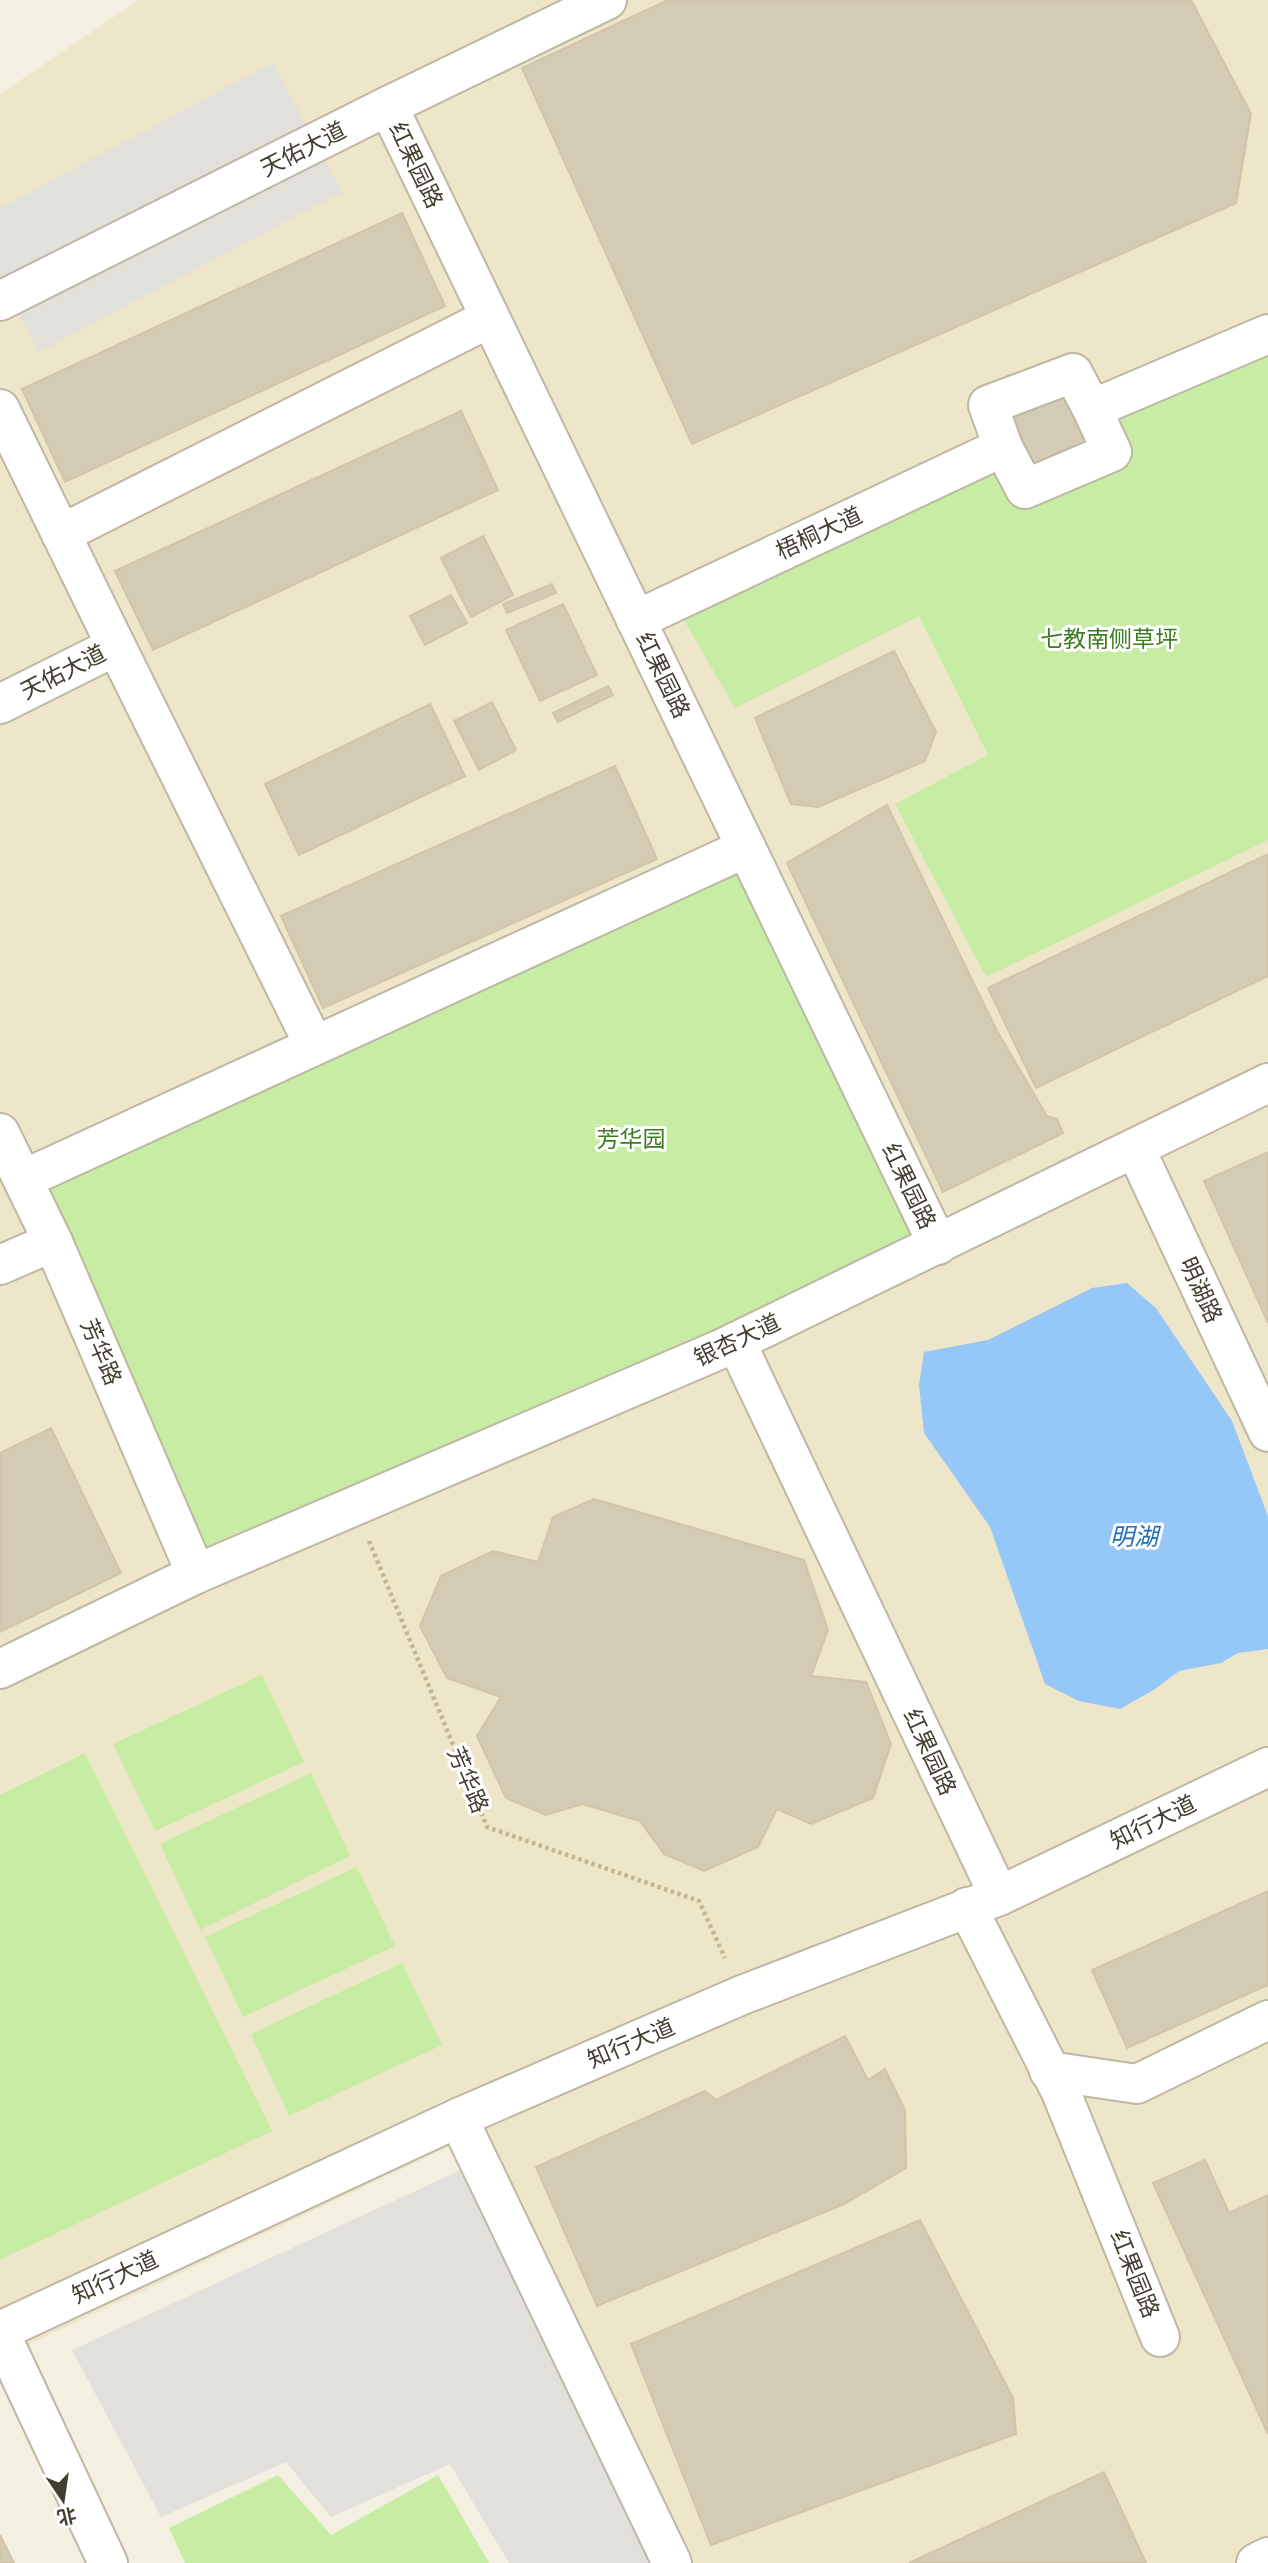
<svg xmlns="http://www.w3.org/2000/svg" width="1268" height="2563" font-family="'Noto Sans','Noto Sans SC',sans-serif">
	<rect width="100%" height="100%" fill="#f3efe1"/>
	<!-- education -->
	<polygon fill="#eee6c9" points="139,0 1268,0 1268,2563 666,2563 455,2144 0,2358 0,94"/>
	<!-- green -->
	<g fill="#c7eca4">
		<polygon points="1268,345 1268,840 986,977 895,804 988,755 919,616 735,708 678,610 1108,412"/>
		<polygon points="734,854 927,1250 190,1560 41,1172"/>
		<polygon points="262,1675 304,1762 155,1831 113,1744"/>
		<polygon points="85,1753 272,2131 0,2260 0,1795"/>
		<polygon points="311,1773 350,1856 200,1930 160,1844"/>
		<polygon points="357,1867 395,1946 243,2017 205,1937"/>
		<polygon points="402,1963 442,2045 289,2116 251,2034"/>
		<polygon points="278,2475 331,2535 438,2475 489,2563 185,2563 169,2528"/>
	</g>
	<!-- parking -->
	<g fill="#e2e0db">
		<polygon points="273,63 342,192 39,352 0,279 0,208"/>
		<polygon points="465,2168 656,2563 509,2563 450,2464 331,2517 286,2462 161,2517 72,2350"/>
	</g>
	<!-- water -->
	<polygon fill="#95c8f8" points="1127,1283 1156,1308 1232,1421 1268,1516 1268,1649 1238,1653 1221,1663 1179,1671 1155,1689 1120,1709 1079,1701 1045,1684 990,1527 924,1433 919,1385 924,1352 988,1340 1092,1288"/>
	<!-- building -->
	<g fill="#d4cbb5" stroke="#d1c4a8" stroke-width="2">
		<polygon points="668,0 1191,0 1251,114 1236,203 692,444 522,68"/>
		<polygon points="402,213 445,306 65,482 22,389"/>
		<polygon points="1071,384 1099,448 1033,477 1004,414"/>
		<polygon points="461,411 498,490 153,650 115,571"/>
		<polygon points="483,536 513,595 471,617 441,558"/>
		<polygon points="552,584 556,593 507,613 503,604"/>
		<polygon points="451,595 467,623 425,645 410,616"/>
		<polygon points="563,604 597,675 540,701 506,630"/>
		<polygon points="894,651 936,732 925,761 818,807 791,804 755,718"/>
		<polygon points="608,686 613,695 558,722 553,713"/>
		<polygon points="492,702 516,750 479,770 454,721"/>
		<polygon points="430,704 465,776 299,855 265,784"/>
		<polygon points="615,766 657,859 323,1008 281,916"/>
		<polygon points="887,805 997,1031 1047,1116 1057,1119 1063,1133 943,1192 787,863"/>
		<polygon points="1268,854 1268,976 1036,1088 988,988"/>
		<polygon points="1268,1152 1268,1323 1204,1181"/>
		<polygon points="51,1428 121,1573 0,1632 0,1453"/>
		<polygon points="594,1499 804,1560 828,1630 811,1676 866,1682 891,1744 873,1798 811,1824 777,1809 758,1847 704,1871 664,1854 640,1821 582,1804 546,1815 506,1798 477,1736 501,1697 447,1678 420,1626 441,1576 493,1551 538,1562 553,1517"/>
		<polygon points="1268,1891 1268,1985 1127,2048 1092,1970"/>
		<polygon points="845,2036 868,2080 885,2069 905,2110 906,2168 844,2204 597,2306 536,2167 705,2091 716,2100"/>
		<polygon points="1205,2160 1229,2213 1268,2195 1268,2434 1153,2183"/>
		<polygon points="920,2220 1013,2398 1016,2434 711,2545 631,2344"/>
		<polygon points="1104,2472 1146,2563 909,2563"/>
		<polygon points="0,2535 14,2563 0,2563"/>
	</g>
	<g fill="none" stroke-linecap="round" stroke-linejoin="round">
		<!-- street casing -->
		<g stroke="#beb7a3" stroke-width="42">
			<g id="street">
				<polyline points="388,106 938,1245"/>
				<polyline points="0,301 388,106 607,0"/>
				<polyline points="0,409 116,646 0,704"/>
				<polyline points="1003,447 988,405 1073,373 1092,409"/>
				<polyline points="61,534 490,318"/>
				<polyline points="636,620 1003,447 1025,489 1112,452 1092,409 1268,334"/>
				<polyline points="116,646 314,1045"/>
				<polyline points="0,1133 53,1242 196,1574"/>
				<polyline points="1135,1148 1268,1432"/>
				<polyline points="24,1179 746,848"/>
				<polyline points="0,1265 53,1242"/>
				<polyline points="736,1342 999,1896"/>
				<polyline points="0,1669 196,1574 721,1349 1268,1083"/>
				<polyline points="967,1907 1061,2092 1160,2337"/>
				<polyline points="1049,2071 1137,2084 1268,2020"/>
				<polyline points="458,2118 672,2563"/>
				<polyline points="0,2331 458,2118 742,1995 999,1896 1268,1767"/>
				<polyline points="0,2333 108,2563"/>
				<polyline points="1256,2563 1268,2557"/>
			</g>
		</g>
		<!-- path -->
		<polyline stroke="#c2b593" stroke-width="4.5" stroke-dasharray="3.5 3.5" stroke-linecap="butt" points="369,1541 487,1827 699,1901 725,1958"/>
		<!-- street -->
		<use href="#street" stroke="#fff" stroke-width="38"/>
	</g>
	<g text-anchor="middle" stroke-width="6" stroke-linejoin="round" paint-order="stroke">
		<!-- street labels -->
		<g font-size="23" fill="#443e31" stroke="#fff">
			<text transform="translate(303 149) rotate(-27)" y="8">天佑大道</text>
			<text transform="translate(416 165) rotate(64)" y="8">红果园路</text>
			<text transform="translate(819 533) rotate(-25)" y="8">梧桐大道</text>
			<text transform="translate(63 672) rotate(-27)" y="8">天佑大道</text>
			<text transform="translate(663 675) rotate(64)" y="8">红果园路</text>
			<text transform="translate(909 1186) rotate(64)" y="8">红果园路</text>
			<text transform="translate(1201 1290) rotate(65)" y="8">明湖路</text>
			<text transform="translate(737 1340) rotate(-25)" y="8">银杏大道</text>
			<text transform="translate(101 1352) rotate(67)" y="8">芳华路</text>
			<text transform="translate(930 1752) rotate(65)" y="8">红果园路</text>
			<text transform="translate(468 1780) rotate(67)" y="8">芳华路</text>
			<text transform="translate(1153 1822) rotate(-26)" y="8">知行大道</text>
			<text transform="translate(631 2043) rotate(-23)" y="8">知行大道</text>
			<text transform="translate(1135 2274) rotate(68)" y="8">红果园路</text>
			<text transform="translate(115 2277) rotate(-25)" y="8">知行大道</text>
		</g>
		<!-- park labels -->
		<g font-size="23" fill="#3c7b1f" stroke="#fff">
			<text x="1109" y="647">七教南侧草坪</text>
			<text x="631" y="1147">芳华园</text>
		</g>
		<!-- water labels -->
		<g font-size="24" font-style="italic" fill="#206eba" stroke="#fff">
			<text x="1134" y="1545">明湖</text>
		</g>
	</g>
	<!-- north arrow -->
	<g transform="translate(63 2500) rotate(167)" stroke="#ffffff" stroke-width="5" paint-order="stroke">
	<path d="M0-5L12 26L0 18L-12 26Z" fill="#443e31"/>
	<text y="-10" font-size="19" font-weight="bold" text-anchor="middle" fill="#443e31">北</text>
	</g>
</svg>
